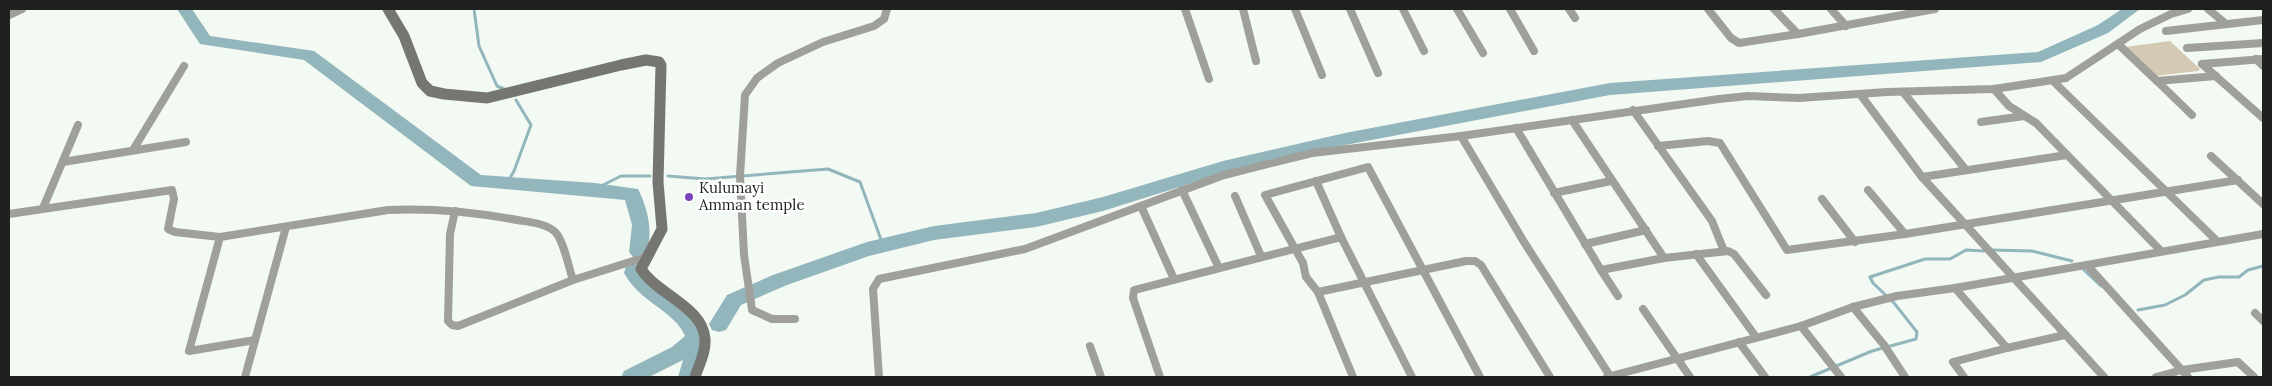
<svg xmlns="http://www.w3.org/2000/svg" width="2272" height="386" font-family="Lora,serif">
	<rect width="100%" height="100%" fill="#f3f9f3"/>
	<!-- green -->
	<polygon fill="#d4cab4" points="2170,41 2200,69 2198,71 2156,76 2125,47"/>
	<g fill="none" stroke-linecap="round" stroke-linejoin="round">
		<!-- stream -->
		<g stroke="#92b6bc" stroke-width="3">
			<polyline points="474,9 479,46 497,86 504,89"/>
			<polyline points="668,176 705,179 828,169 860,182 883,245"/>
			<polyline points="507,183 514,171 531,125 516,100"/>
			<polyline points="595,189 621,176 650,176"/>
			<polyline points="1991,250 2032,251 2072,261"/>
			<polyline points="2083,269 2101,286"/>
			<polyline points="2138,310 2165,305 2185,295 2204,280 2219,277 2239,277 2248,270 2263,266"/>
			<polyline points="1810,377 1872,351 1916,339 1917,332 1894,303 1873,283 1870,277 1925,259 1950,259 1966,250 1984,251"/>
		</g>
		<!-- river -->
		<g fill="#92b6bc" fill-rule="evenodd">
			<path d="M177 9H192L210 36 314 51 481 175 595 183 638 189C648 208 655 238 644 257L640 258 644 264 642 272C650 283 660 290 672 298 707 321 709 338 698 377H678L683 360 649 377H621L624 371 672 347 685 336C674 310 640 303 624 273L628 259 633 257 629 252 632 225 625 200 471 186 304 60 200 44Z"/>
			<polygon points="2122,9 2140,9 2108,33 2041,62 1610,95 1345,145 1224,173 1103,211 1036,227 934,240 869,256 787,285 741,305 726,330 719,332 712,330 709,324 727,295 773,275 867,242 934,226 1036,213 1103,197 1223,161 1345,133 1610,83 2038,52 2098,25"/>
		</g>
		<!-- street -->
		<g stroke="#9fa09c" stroke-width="8">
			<polyline points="1185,9 1209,79"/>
			<polyline points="1243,9 1256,61"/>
			<polyline points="1295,9 1322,75"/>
			<polyline points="1350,9 1378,73"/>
			<polyline points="1403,9 1424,51"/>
			<polyline points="1457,9 1483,53"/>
			<polyline points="1510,9 1534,51"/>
			<polyline points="1569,9 1575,18"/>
			<polyline points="1708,9 1731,38 1739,43 1798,34"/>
			<polyline points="1774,9 1798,34 1935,9"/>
			<polyline points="1831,9 1846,26"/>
			<polyline points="2208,9 2225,23"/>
			<polyline points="9,15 22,9"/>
			<polyline points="2166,31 2263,20"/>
			<polyline points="2118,44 2157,81 2216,76"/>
			<polyline points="2187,48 2263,43"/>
			<polyline points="2256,59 2263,66"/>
			<polyline points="2202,64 2263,118"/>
			<polyline points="2202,64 2263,59"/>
			<polyline points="2053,81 2217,241"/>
			<polyline points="2157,81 2192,115"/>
			<polyline points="1994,89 2009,106 2036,123 2161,251"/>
			<polyline points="1903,92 1966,170"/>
			<polyline points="1860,94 1922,177"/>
			<polyline points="1633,110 1712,221 1724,251"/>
			<polyline points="1572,120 1664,258"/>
			<polyline points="1981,122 2024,116"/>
			<polyline points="1516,128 1601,270 1664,258 1728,251 1734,254 1766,295"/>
			<polyline points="1461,136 1524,242 1610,376"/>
			<polyline points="1658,146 1708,141 1720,143 1787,250 1905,234 2238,180"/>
			<polyline points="133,150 184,66"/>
			<polyline points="2067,155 1922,177 2104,377"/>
			<polyline points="2211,156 2263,204"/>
			<polyline points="63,162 186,142"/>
			<polyline points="1316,181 1341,237 1412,377"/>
			<polyline points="1182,190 1219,268"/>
			<polyline points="1868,190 1905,234"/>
			<polyline points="1554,193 1611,181"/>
			<polyline points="1235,196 1261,256"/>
			<polyline points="1822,199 1855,242"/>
			<polyline points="1141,206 1174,279"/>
			<polyline points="43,208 78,125"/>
			<polyline points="455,211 450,234 448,321 452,325 458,326 573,280"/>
			<path d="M9 214 172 190 174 199 168 229 175 232 220 237 388 210C432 208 474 212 517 220 529 222 544 223 554 231 563 237 569 269 573 280L646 257"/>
			<polyline points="220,237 189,351 255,340"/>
			<polyline points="1585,244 1646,230"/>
			<polyline points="1696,254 1756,337"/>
			<polyline points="2087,265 2188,377"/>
			<polyline points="1601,270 1618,296"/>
			<polyline points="1955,288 2007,348 2065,335"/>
			<polyline points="1318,292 1466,261 1475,261 1481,265 1550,377"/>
			<polyline points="1853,307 1884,345 1905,377"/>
			<polyline points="1643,309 1690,377"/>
			<polyline points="2255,313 2263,321"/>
			<polyline points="795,319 772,319 752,310 744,255 740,176 745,95 757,78 778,63 823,42 874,26 884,19 887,9"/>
			<polyline points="1801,326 1841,377"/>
			<polyline points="1739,342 1765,377"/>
			<polyline points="1090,346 1101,377"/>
			<polyline points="245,377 286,227"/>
			<polyline points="879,377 873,289 879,279 1025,249 1224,175 1312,153 1461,136 1719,99 1748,96 1799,98 1887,92 1994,89 2066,78 2140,29 2171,14 2188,9"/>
			<polyline points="1160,377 1133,298 1134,290 1341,237"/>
			<polyline points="1353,377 1318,292 1306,277 1303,263 1265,195 1368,167 1480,377"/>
			<polyline points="1607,377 1801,326 1853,307 1897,296 1955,288 2263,234"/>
			<polyline points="1964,377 1953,362 2007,348"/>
			<polyline points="2156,377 2182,370 2238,362 2254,377"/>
		</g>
		<!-- secondary -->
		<path stroke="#757671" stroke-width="11" d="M388 9 404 36 422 83 430 91 444 94 487 98 621 65 646 60 659 62 661 65 658 182 662 229 641 269C658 295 703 307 705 339 706 352 699 365 695 377"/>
	</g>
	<!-- markers -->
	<circle fill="#7943ba" stroke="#fff" stroke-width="2" cx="689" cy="197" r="5"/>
	<g text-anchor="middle" stroke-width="5" stroke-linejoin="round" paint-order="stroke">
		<!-- poi labels -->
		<g font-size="15" fill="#1f211f" stroke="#fff" text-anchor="start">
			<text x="699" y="193">Kulumayi<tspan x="699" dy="17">Amman temple</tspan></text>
		</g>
	</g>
	<!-- border -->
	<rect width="2272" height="386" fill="none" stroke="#1f211f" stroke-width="20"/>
</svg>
